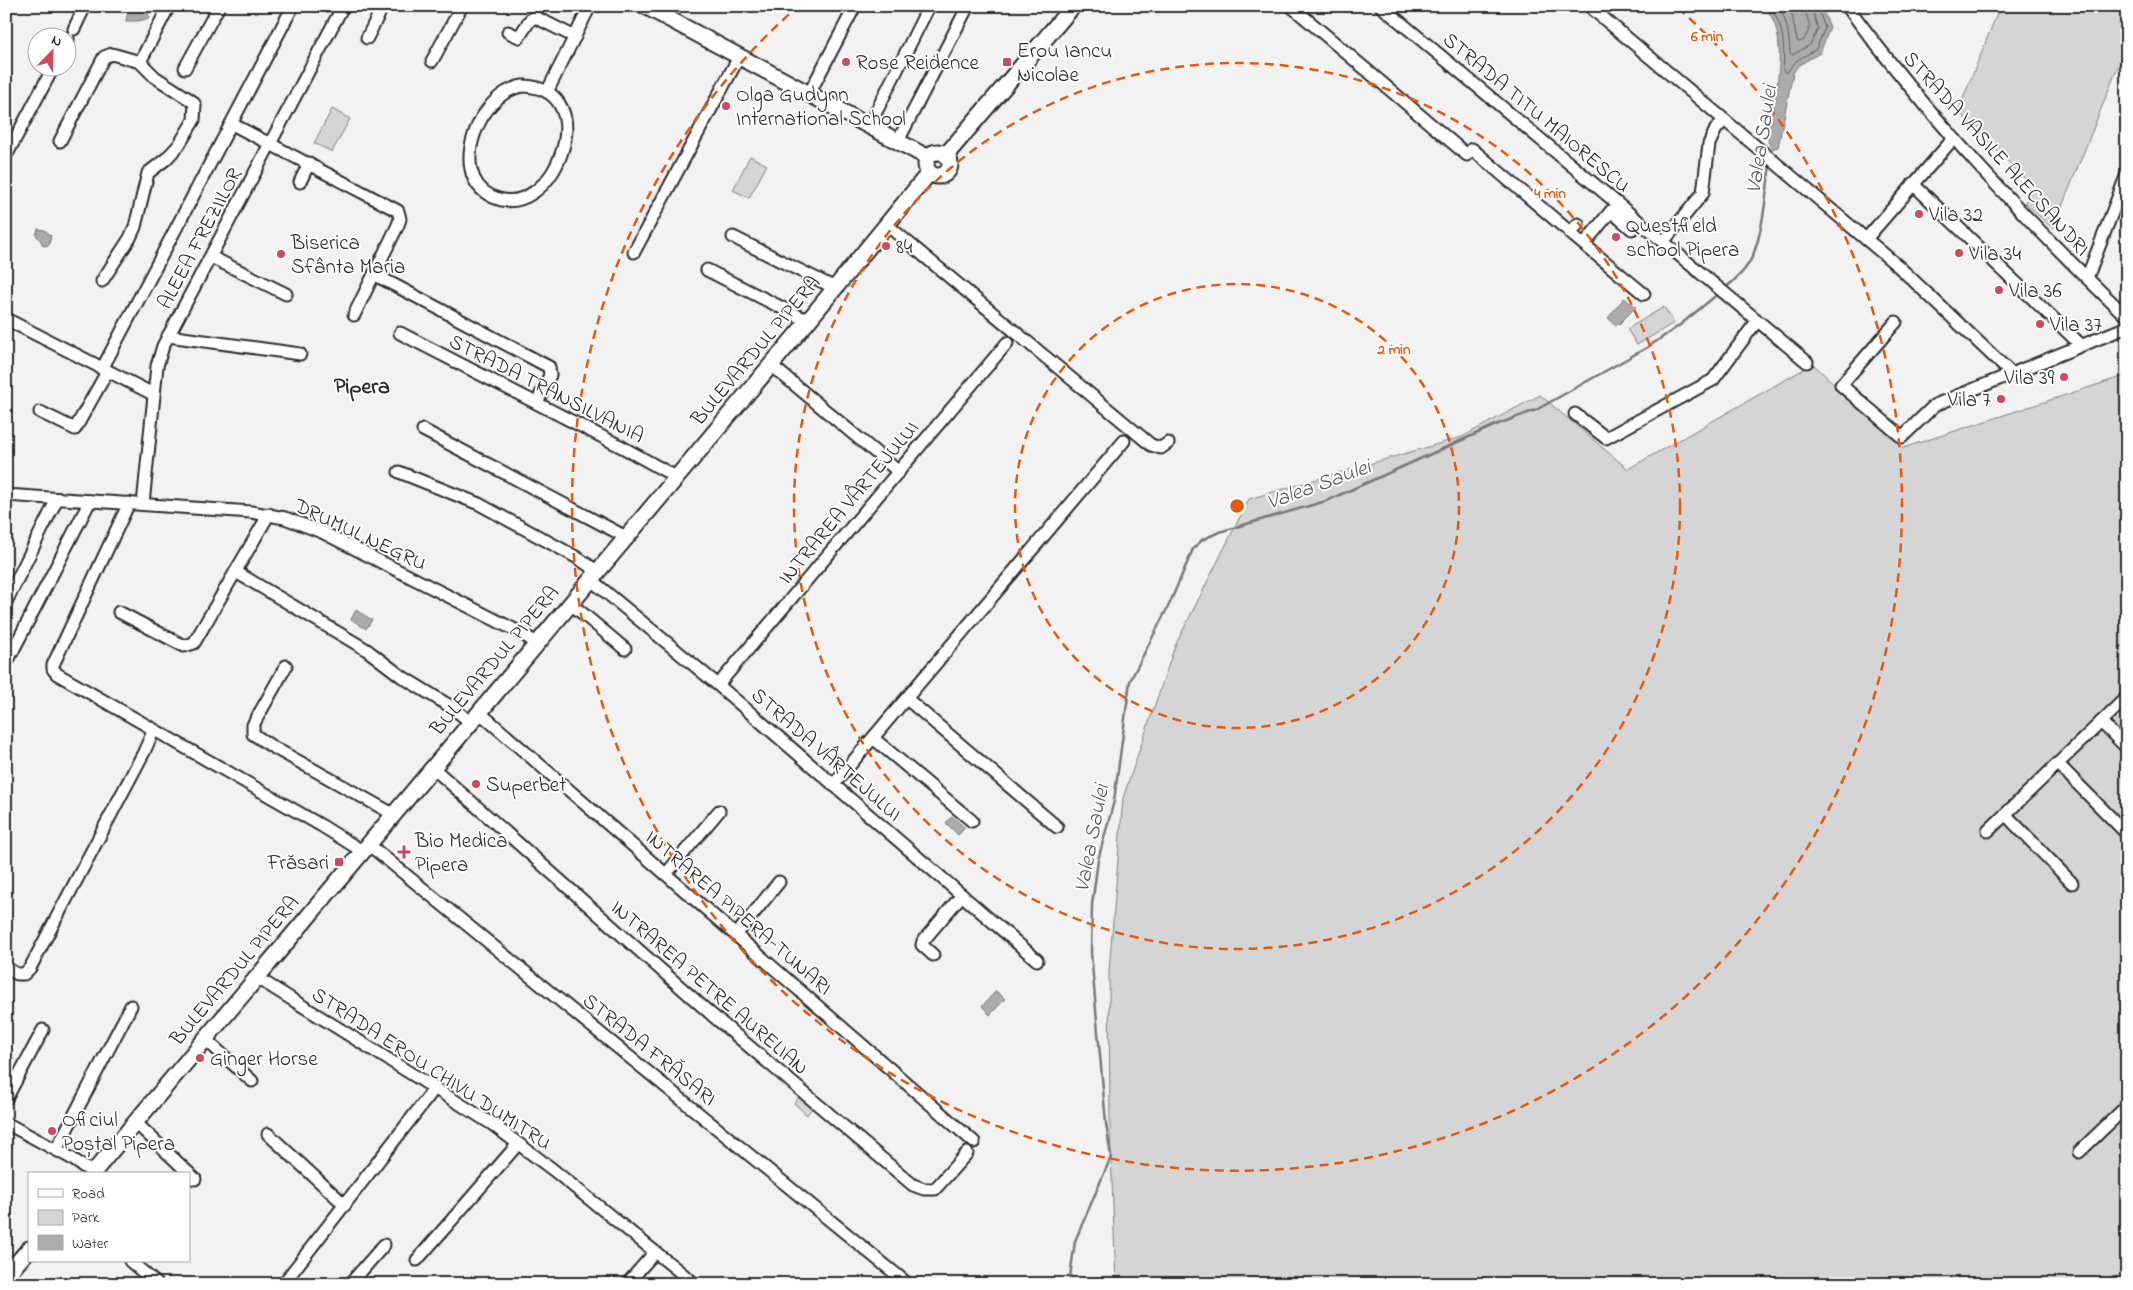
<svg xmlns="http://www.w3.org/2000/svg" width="2133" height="1290" font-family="'Indie Flower',sans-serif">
	<rect width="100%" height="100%" fill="#f2f2f2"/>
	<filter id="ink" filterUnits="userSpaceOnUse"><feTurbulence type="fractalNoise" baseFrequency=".02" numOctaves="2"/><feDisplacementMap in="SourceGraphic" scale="10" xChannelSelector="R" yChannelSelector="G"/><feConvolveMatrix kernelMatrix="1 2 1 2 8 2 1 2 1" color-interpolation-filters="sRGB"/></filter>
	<g filter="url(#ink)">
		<!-- green -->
		<g fill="#d5d5d5" stroke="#808080">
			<polygon points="2000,6 2127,6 2127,44 2053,229 2025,203 2032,186 1958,111"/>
			<polygon points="332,109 350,119 332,152 314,143"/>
			<polygon points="750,156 767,165 749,198 733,190"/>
			<polygon points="1664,307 1674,323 1637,345 1627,329"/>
			<polygon points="1813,364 1903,448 2127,375 2127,1284 1116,1284 1110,1128 1109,971 1123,798 1175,646 1249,499 1462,437 1540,395 1628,469"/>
			<polygon points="800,1096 813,1107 807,1115 794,1103"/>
		</g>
		<!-- water -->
		<g fill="#ababab" stroke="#787878">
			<path d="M1763 6H1821L1830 27 1820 53 1799 65 1793 73 1778 147 1772 149C1763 137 1770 121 1773 108 1779 79 1787 27 1763 6Z"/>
			<polygon points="146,9 150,18 138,21 126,21 128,11"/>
			<polygon points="38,229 45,230 51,236 49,245 43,246 41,241 36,235"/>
			<polygon points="1624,298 1636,307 1617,326 1608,318"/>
			<polygon points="356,610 372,620 366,629 351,619"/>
			<polygon points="952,816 965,828 958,835 946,823"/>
			<polygon points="996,991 1005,999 990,1015 982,1006"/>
		</g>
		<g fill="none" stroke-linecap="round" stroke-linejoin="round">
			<!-- shore -->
			<g stroke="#5e5e5e" stroke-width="1">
				<path d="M1770 6C1784 26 1785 47 1783 70L1786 73 1796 61 1816 49 1825 28 1817 6"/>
				<path d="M1778 6C1788 21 1789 36 1790 53L1792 55 1810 45 1818 29 1811 6"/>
				<polyline points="1787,6 1792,15 1797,41 1799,42 1804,40 1810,27 1804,6"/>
			</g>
			<!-- stream -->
			<g stroke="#787878" stroke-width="2.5">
				<path d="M1725 288C1734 281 1743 273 1749 263 1762 242 1767 189 1770 164"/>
				<polyline points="1069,1284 1075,1241 1111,1157 1106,1123 1091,953 1092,905 1098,860 1114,801 1130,681 1169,605 1193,549 1202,540 1219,532 1326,501 1498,424 1536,410 1648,347 1680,325 1719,293"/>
			</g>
			<!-- street casing -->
			<g stroke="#2b2b2b" stroke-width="15">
				<g id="street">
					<polyline points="1291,6 1467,155"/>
					<polyline points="1381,6 1807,362"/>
					<polyline points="1589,6 1898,266 2011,373"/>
					<path d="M1847 6C1930 119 2026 220 2127 317"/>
					<polyline points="74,29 85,6"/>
					<polyline points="508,32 519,37 530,20 535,17 575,37"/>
					<polyline points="367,38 383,6"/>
					<polyline points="68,40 68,38"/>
					<polyline points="432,61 462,6"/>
					<polyline points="140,62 169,6"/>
					<polyline points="185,68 219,6"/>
					<path d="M523 86C606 88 553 227 491 196 447 174 479 92 523 86Z"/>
					<polyline points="547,92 590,6"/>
					<polyline points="809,94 855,6"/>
					<polyline points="232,124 398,211 400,219 398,225 354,315"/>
					<polyline points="869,126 929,6"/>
					<polyline points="60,141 104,57 112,54 140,62 155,77 192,101 195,105 194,120 179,145 166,159 148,173 135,227 130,238 102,281"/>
					<polyline points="898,141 968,6"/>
					<polyline points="1472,149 1565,228"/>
					<polyline points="6,156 53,68"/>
					<polyline points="300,182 309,163"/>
					<polyline points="1913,184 2081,345"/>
					<polyline points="1578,224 1570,233 1644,294"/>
					<polyline points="887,225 1151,445 1161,448 1168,443"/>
					<polyline points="733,237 835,288"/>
					<polyline points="1866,239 1953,139"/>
					<polyline points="1663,242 1703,193 1709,144 1716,129 1724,120"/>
					<polyline points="1584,244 1611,211 1632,229 1638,221"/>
					<polyline points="634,252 739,57"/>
					<polyline points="211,257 286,294"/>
					<polyline points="707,270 808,321"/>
					<polyline points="381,278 549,367 550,375 537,403"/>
					<polyline points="2087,278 2127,174"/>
					<polyline points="6,319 153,394"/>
					<polyline points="1896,322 1841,385 1902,437 1935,405 2127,327"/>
					<polyline points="400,333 622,447 676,477"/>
					<polyline points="168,336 300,354"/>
					<polyline points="771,365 899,472"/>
					<polyline points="102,369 293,6"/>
					<polyline points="40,412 75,429 107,372"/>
					<polyline points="1575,414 1606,438 1713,380 1757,321"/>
					<polyline points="423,430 626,537"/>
					<polyline points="399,472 479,504 576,557 597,571"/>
					<polyline points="6,495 251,512 285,518 322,532 517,631 537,643"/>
					<polyline points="129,503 53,665 53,669 57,674 322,826 362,851"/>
					<polyline points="143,504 157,366 163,346 343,6"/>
					<polyline points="236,572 367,650 401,676 453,708 470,722"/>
					<polyline points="590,579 718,685 1037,960"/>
					<polyline points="6,602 57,499"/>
					<polyline points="570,603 625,649"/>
					<polyline points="119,612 184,646 194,643 269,514"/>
					<polyline points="6,664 90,501"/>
					<polyline points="286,666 253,725 253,734 271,746 393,814"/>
					<polyline points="718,685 1007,343"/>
					<polyline points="907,699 1057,827"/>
					<polyline points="479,712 974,1142"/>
					<polyline points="2101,722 2127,748"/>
					<polyline points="873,738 972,821"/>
					<polyline points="2058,764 2125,832"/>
					<polyline points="432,767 712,1015 913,1185 924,1189 935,1189 967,1153"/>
					<polyline points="833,785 1124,441"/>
					<polyline points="2006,815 2072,883"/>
					<polyline points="1988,831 2127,697"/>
					<polyline points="368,844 908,1284"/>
					<polyline points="666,874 719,811"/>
					<polyline points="736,935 779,882"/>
					<polyline points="933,955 922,945 923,941 962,895"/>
					<polyline points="6,968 17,974 24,974 30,968 144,752 152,734 152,730"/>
					<polyline points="256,977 492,1124 552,1169 695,1284"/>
					<polyline points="205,1039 252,1081"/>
					<polyline points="6,1099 43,1030"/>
					<polyline points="135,1122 195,1179"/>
					<polyline points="6,1123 71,1158 93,1173"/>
					<polyline points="268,1134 345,1205"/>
					<polyline points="56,1150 131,1006"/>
					<polyline points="2079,1152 2127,1106"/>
					<polyline points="417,1260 518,1144"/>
					<polyline points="130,1261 157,1284"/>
					<polyline points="283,1284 435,1088"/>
					<polyline points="350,1284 384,1245"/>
					<polyline points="627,1284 655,1252"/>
				</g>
			</g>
			<!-- secondary casing -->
			<g stroke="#2b2b2b" stroke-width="19">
				<g id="secondary">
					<polyline points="645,6 927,157"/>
					<circle cx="938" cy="164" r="12"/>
					<polyline points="946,155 1073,6"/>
					<polyline points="92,1174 808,321 929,173"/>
					<polyline points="6,1276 29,1249"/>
				</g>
			</g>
			<!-- street -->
			<use href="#street" stroke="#fff" stroke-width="11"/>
			<!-- secondary -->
			<use href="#secondary" stroke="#fff" stroke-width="15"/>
		</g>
	</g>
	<!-- distance rings -->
	<g fill="none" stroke="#e8590c" stroke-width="2.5" stroke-dasharray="9 6">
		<circle cx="1237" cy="506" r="222"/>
		<circle cx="1237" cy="506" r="443"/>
		<path d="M1678 8A665 665 0 1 1 796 8"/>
	</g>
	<!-- markers -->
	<g fill="#d1495b" stroke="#fff" stroke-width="2">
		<circle cx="846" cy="62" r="5"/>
		<rect x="1002" y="57" width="10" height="10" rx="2.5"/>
		<circle cx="726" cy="106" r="5"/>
		<circle cx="1919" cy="214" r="5"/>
		<circle cx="1616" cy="237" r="5"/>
		<circle cx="886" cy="246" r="5"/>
		<circle cx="1959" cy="253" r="5"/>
		<circle cx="281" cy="254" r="5"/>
		<circle cx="1999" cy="290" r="5"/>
		<circle cx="2040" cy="324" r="5"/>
		<circle cx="2064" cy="377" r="5"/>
		<circle cx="2001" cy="399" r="5"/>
		<circle cx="476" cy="784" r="5"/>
		<path d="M401.5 844.5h5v5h5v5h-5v5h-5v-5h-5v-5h5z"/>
		<rect x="334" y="857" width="10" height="10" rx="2.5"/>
		<circle cx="200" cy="1058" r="5"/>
		<circle cx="52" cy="1131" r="5"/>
	</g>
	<g text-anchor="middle" stroke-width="4" stroke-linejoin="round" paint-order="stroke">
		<!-- poi labels -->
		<g font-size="21" fill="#2b2b2b" stroke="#fff" text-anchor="start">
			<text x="1017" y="57">Erou Iancu<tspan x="1017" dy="24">Nicolae</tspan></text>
			<text x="856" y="69">Rose Reidence</text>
			<text x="736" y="101">Olga Gudynn<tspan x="736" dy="24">International School</tspan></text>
			<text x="1929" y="221">Vila 32</text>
			<text x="1626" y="232">Questfield<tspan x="1626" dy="24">school Pipera</tspan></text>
			<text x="291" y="249">Biserica<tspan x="291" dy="24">Sfânta Maria</tspan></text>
			<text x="896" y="253">84</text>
			<text x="1969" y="260">Vila 34</text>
			<text x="2009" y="297">Vila 36</text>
			<text x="2050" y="331">Vila 37</text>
			<text x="2054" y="384" text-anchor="end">Vila 39</text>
			<text x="1991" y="406" text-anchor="end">Vila 7</text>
			<text x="486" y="791">Superbet</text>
			<text x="415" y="847">Bio Medica<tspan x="415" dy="24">Pipera</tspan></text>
			<text x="329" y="869" text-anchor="end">Frăsari</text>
			<text x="210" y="1065">Ginger Horse</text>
			<text x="62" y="1126">Oficiul<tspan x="62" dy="24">Poștal Pipera</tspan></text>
		</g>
		<!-- street labels -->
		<g font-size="21" fill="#2b2b2b" stroke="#fff">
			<text transform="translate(1537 112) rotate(40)" y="7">STRADA TITU MAIORESCU</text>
			<text transform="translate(1997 153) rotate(48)" y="7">STRADA VASILE ALECSANDRI</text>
			<text transform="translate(199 238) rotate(-62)" y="7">ALEEA FREZIILOR</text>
			<text transform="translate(755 350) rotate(-50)" y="7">BULEVARDUL PIPERA</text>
			<text transform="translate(547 388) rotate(27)" y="7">STRADA TRANSILVANIA</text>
			<text transform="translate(848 502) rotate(-50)" y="7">INTRAREA VÂRTEJULUI</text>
			<text transform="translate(361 534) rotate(25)" y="7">DRUMUL NEGRU</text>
			<text transform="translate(494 660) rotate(-50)" y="7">BULEVARDUL PIPERA</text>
			<text transform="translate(827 754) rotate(41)" y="7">STRADA VÂRTEJULUI</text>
			<text transform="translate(739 912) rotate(41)" y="7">INTRAREA PIPERA-TUNARI</text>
			<text transform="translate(234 970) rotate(-50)" y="7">BULEVARDUL PIPERA</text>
			<text transform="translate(710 987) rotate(41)" y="7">INTRAREA PETRE AURELIAN</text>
			<text transform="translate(650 1049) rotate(39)" y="7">STRADA FRĂSARI</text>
			<text transform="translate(432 1068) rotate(33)" y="7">STRADA EROU CHIVU DUMITRU</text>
		</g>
		<!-- water labels -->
		<g font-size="22" font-style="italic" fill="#585858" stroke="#fff">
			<text transform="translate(1760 139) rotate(-81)" y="8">Valea Saulei</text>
			<text transform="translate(1318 483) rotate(-20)" y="8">Valea Saulei</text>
			<text transform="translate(1090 838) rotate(-79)" y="8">Valea Saulei</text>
		</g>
		<!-- neighbourhood labels -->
		<g font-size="22" font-weight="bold" fill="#2b2b2b" stroke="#fff">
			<text x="362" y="393">Pipera</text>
		</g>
	</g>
	<circle cx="1237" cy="506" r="8" fill="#e8590c" stroke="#fff" stroke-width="2.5"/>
	<g font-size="15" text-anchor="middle" font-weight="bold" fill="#e8590c" stroke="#fff" stroke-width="4" stroke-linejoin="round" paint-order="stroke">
		<text x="1707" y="41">6 min</text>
		<text x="1550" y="198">4 min</text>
		<text x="1394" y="354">2 min</text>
	</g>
	<!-- margin -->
	<rect width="2133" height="1290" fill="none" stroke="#fff" stroke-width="25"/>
	<rect x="12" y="12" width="2108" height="1265" fill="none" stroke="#2b2b2b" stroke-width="2" filter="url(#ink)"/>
	<!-- legend -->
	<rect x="28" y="1172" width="162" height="90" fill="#ffffff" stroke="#aaaaaa"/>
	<rect x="38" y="1189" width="25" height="8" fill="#ffffff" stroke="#aaaaaa"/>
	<text x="72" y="1198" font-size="15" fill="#2b2b2b">Road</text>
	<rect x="38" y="1210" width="25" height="15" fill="#d5d5d5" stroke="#aaaaaa"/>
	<text x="72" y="1222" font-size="15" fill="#2b2b2b">Park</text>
	<rect x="38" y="1235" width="25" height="15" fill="#ababab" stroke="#aaaaaa"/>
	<text x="72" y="1248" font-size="15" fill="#2b2b2b">Water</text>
	<!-- north arrow -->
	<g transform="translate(52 52) rotate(23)"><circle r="24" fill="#ffffff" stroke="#aaaaaa"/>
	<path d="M0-4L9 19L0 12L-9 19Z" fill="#d1495b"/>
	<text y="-8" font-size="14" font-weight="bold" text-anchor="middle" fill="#2b2b2b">N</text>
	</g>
</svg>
